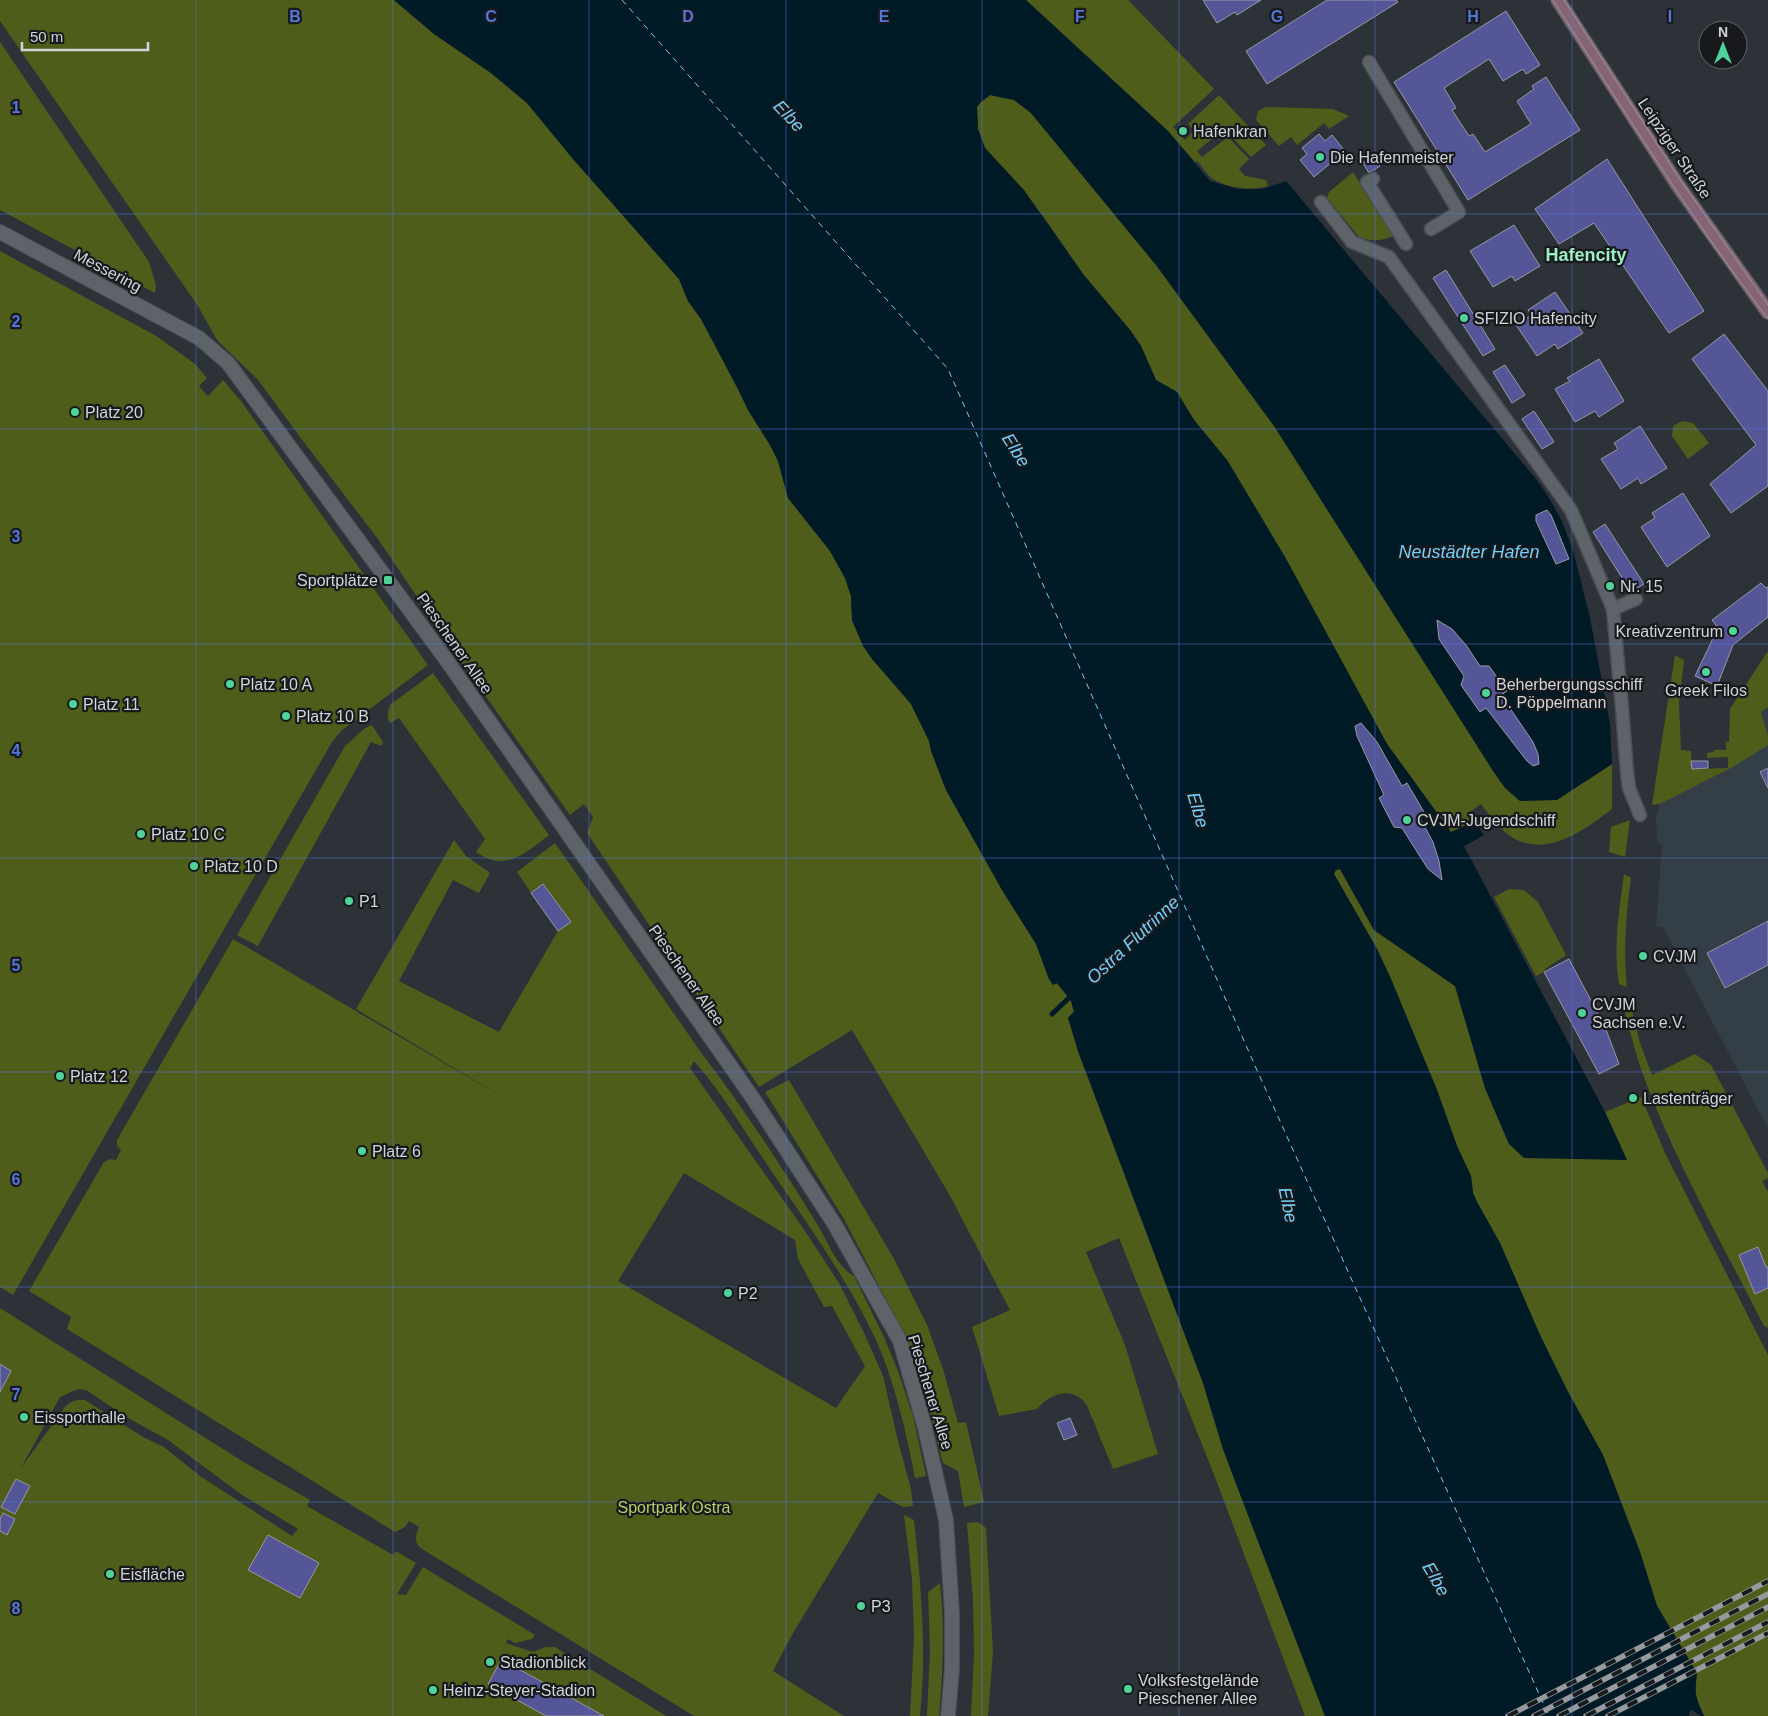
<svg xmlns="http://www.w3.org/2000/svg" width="1768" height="1716" font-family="Helvetica,sans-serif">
	<rect width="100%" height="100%" fill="#2c3237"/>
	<!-- built -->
	<polygon fill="#333e47" points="1768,651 1768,1129 1663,927 1656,926 1662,844 1657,843 1656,818 1660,804 1733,767 1730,709"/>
	<!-- green -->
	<g fill="#4f5d1b" fill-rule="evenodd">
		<path d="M0 0H394L434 34 491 73 527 103 573 159 679 279 688 301 701 319 739 391 748 410 770 445 778 461 788 498 830 551 845 578 851 596 852 620 863 646 911 704 929 741 931 751 946 790 1002 890 1036 944 1049 979C1061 984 1073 999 1074 1012L1068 1017 1078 1051 1203 1383 1223 1449 1235 1481 1325 1716H1305L1213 1472 1119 1238 1086 1252 1125 1345 1158 1454 1113 1469C1107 1454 1100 1438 1094 1422 1091 1417 1089 1409 1086 1404 1072 1385 1049 1394 1037 1409L999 1416 972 1327 1010 1310 949 1194 852 1030 759 1087 587 833 593 817 584 804 570 815 453 650 378 539 303 441 258 380 217 340 198 306 0 21Z"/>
		<path d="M1026 0H1128L1214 89 1173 127 1185 140 1194 131 1188 124 1219 95 1266 145 1251 157 1224 129 1197 151 1202 157 1228 137 1249 159 1239 169 1245 176 1266 180 1268 186C1251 191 1228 188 1213 179 1207 175 1202 166 1197 161L1195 162 1168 131Z"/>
		<polygon points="0,42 149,262 156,285 155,293 0,210"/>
		<path d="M990 95 1014 100 1031 113 1156 265 1274 426 1588 780 1612 764V809C1583 831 1544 861 1507 834 1497 826 1489 814 1481 804L1470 812 1475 819 1451 833 1387 744 1285 557 1227 460 1194 420 1177 392 1156 380 1141 346 1130 330 1083 274 1043 216 985 148 978 129 977 107 980 103Z"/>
		<polygon points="1266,107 1333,109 1349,116 1329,129 1324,123 1297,145 1291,137 1279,146 1256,120 1258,111"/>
		<path d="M1353 172 1393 236C1382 241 1370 242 1359 237L1327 198 1329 192Z"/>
		<polygon points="0,251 158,337 195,364 207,378 199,386 208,396 223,380 241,401 428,665 341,731 332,742 13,1295 0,1287"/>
		<polygon points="1682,421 1693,423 1709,443 1688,459 1672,436 1673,426"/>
		<polygon points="1768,651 1768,707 1761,712 1768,736 1768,745 1733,767 1660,804 1652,805 1675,655 1684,660 1679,703 1681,750 1691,751 1692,769 1728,768 1728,757 1707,758 1707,753 1714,752 1714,750 1726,750 1726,742 1729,742 1730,709"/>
		<path d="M433 673 549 835C526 853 505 873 476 852L485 839 399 718 390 723C386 717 388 712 390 705Z"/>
		<polygon points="372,725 383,742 381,746 371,742 258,946 237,935 345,746 365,728"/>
		<polygon points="1630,820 1625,857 1609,852 1611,827"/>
		<path d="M454 840 466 856 490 873 479 893 453 880 399 981 499 1032 558 931 571 922 543 884 531 893 517 872 555 843 700 1051C742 1106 781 1165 817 1224 828 1241 836 1267 854 1276L884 1337 898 1371 913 1416 926 1476 915 1478C906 1431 895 1383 876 1340 847 1278 806 1222 768 1166 744 1131 722 1092 694 1061L690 1068 803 1228 839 1283 865 1335 883 1376 898 1441 911 1489 913 1506 903 1507 878 1493 793 1633 773 1671 844 1716H694L422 1549C413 1542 416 1535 419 1527L409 1521 405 1527 395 1532 67 1329 71 1317 29 1291 104 1162 110 1159 116 1160 121 1150 117 1146V1140L233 939 511 1102 356 1009ZM684 1173 795 1240 798 1259 824 1307 832 1306 865 1366 836 1408 618 1281Z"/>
		<path d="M1340 869 1374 930 1455 986 1485 1088 1509 1144 1627 1160 1605 1112 1641 1097 1666 1155 1768 1355V1716H1704C1695 1696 1695 1695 1697 1673L1657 1606 1640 1552 1603 1455 1568 1392 1540 1335 1500 1243 1477 1202 1473 1193 1471 1176 1457 1146 1437 1090 1391 979 1377 949 1334 874 1335 870Z"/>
		<path d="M1624 874 1631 878C1626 915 1623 950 1627 987L1619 984C1613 948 1619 911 1624 874Z"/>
		<polygon points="1509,889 1524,890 1538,902 1566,955 1545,969 1544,972 1536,976 1494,897"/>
		<path d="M1622 1000 1630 1002 1640 1043 1652 1075 1695 1054 1711 1065 1768 1173V1178L1762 1181 1768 1192V1328L1764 1326C1723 1245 1677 1165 1645 1080 1635 1054 1629 1027 1622 1000Z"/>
		<polygon points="789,1080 894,1259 927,1325 943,1369 958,1423 966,1422 984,1502 964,1507 958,1471 943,1463 931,1416 908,1342 844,1219 765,1092"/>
		<path d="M0 1308 242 1461 310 1500 307 1506 393 1555 396 1551 416 1563 397 1594 406 1595 423 1567 535 1635 532 1639 515 1643 508 1639 506 1643 533 1652 546 1647H555L666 1716H0ZM78 1389 86 1390 128 1418 168 1440 242 1495 298 1529 292 1536 200 1476 164 1447 143 1437 85 1400C76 1399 71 1401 65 1407L21 1468 60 1397Z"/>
		<path d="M904 1515 914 1520C921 1585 927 1651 920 1716H910L914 1636 912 1579Z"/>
		<polygon points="978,1522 986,1528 993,1652 988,1716 971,1716 974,1653 973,1600 967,1523"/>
		<path d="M940 1583C945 1628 943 1672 939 1716H927L930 1651 928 1592Z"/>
	</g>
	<!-- water -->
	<path fill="#001a26" d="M394 0H1026L1168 131 1210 181 1238 189H1263L1286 181 1536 479 1548 496 1562 521 1573 550 1590 618 1610 724 1612 764 1557 800 1520 801 1505 788 1493 771 1274 426 1156 265 1031 113 1014 100 990 95 980 103 977 107 978 129 985 148 1024 190 1083 274 1130 330 1141 346 1156 380 1177 392 1194 420 1227 460 1285 557 1387 744 1451 832 1475 822 1484 835 1464 846 1605 1112 1627 1160 1524 1158 1509 1144 1485 1088 1455 986 1374 930 1340 869 1336 870 1334 874 1377 949 1391 979 1437 1090 1457 1146 1471 1176 1473 1193 1477 1202 1500 1243 1540 1335 1568 1392 1603 1455 1640 1552 1657 1606 1697 1673C1694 1695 1695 1696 1704 1716H1701L1692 1710 1690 1711 1689 1716H1325L1235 1481 1223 1449 1203 1383 1078 1051 1068 1018 1074 1012 1071 1001 1057 983 1053 985 1049 979 1036 944 1002 890 946 790 931 751 929 741 911 704 872 659 863 646 852 620 851 596 845 578 830 551 788 498 778 461 770 445 748 410 739 391 701 319 688 301 679 279 573 159 527 103 491 73 434 34Z"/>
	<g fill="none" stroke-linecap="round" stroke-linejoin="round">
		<!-- stream -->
		<polyline stroke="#001a26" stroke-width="5" points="1052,1014 1073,994"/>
		<!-- ferry -->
		<polyline stroke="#73cef9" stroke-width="1" stroke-dasharray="6 5" stroke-linecap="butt" points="622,0 948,369 1256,1068 1549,1716"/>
	</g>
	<!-- building -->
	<g fill="#545697" stroke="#9899a1">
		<polygon points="1203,0 1261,0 1237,15 1235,12 1217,23"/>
		<polygon points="1327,0 1396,0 1398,2 1267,84 1246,51"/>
		<polygon points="1506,11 1540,65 1526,74 1523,69 1503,81 1489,59 1444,88 1456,108 1452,110 1469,136 1473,134 1485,152 1531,124 1517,101 1534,89 1532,86 1546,77 1580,130 1468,200 1394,82"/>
		<polygon points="1319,134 1325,141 1332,135 1345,151 1314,177 1300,160 1307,154 1302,148"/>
		<polygon points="1373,156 1380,166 1369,173 1363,163"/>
		<polygon points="1607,159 1704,311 1669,333 1594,223 1559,244 1535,209"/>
		<polygon points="1514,225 1540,266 1515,281 1512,276 1493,287 1470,251"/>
		<polygon points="1446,270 1495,349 1483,356 1433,278"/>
		<polygon points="1555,292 1583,333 1558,349 1555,344 1537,356 1516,325 1532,315 1528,310"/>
		<polygon points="1724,334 1768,391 1768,486 1731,513 1710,484 1756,445 1692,359"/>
		<polygon points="1599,359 1624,401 1599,417 1595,411 1575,422 1555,389 1570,381 1567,378"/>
		<polygon points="1505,365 1525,395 1512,403 1493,372"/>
		<polygon points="1534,411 1554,442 1542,449 1522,419"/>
		<polygon points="1640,426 1667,468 1641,484 1638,478 1621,489 1601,459 1618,449 1614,443"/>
		<polygon points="1683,493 1710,536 1667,567 1641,527 1655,518 1652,513"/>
		<polygon points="1547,510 1551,515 1569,559 1556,564 1536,521 1536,515"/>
		<polygon points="1605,524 1644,584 1631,592 1593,532"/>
		<polygon points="1761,583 1766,588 1768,587 1768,617 1733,645 1717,686 1695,676 1718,628 1712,620"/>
		<polygon points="1437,620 1452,629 1466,645 1480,666 1489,666 1507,691 1501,695 1533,742 1538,754 1539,764 1533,766 1527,761 1486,708 1480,712 1461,685 1464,676 1439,639"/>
		<polygon points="1361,723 1377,742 1402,786 1407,783 1424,812 1420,818 1433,842 1439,861 1442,880 1428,869 1402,828 1394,827 1379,798 1384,795 1357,736 1355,726"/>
		<polygon points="1691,761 1708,761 1708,768 1692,769"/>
		<polygon points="1768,768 1768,788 1760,772"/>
		<polygon points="543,884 571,922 558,931 531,893"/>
		<polygon points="1768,921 1768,965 1725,988 1707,953"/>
		<polygon points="1569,959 1605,1027 1619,1064 1599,1074 1544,972"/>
		<polygon points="1758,1247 1766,1267 1768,1267 1768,1288 1755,1294 1739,1255"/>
		<polygon points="0,1364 11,1371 0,1392"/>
		<polygon points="1070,1418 1077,1435 1064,1440 1057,1423"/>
		<polygon points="16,1479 30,1486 15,1514 1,1507"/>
		<polygon points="3,1513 15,1519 7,1535 0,1531 0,1519"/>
		<polygon points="268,1535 319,1563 300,1598 248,1570"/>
		<polygon points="501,1660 524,1672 604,1716 546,1716 488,1684"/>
	</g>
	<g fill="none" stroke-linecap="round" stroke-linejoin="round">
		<!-- pedestrian casing -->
		<g stroke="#4a4e52" stroke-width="15">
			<g id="pedestrian">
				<polyline points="1369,62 1459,212 1431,229"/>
				<polyline points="1373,179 1367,182 1406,244"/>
				<polyline points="1321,202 1352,242 1389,257 1571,510 1613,609 1622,708 1627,772 1629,788 1640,815"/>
				<polyline points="1613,609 1636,599"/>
			</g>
		</g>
		<!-- minor casing -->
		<g stroke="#4a4e52" stroke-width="16">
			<polyline id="minor" points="0,232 199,338 228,363 445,658 752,1097 835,1225 900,1341 925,1428 946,1520 952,1613 952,1669 948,1716"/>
		</g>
		<!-- secondary casing -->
		<g stroke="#4a4e52" stroke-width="16">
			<polyline id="secondary" points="1558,0 1677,184 1768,312"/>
		</g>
		<!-- pedestrian -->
		<use href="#pedestrian" stroke="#5d6368" stroke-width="12"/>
		<!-- minor -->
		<use href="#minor" stroke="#5d6368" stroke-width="14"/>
		<!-- secondary -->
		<use href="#secondary" stroke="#856573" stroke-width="14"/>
		<!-- tram -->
		<g stroke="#969a9e" stroke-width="1">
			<path d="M1553 0C1622 108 1690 217 1768 319"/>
			<polyline points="1564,0 1679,178 1768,305"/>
		</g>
		<!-- rail casing -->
		<g stroke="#969a9e" stroke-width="5.5">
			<g id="rail">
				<polyline points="1508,1716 1768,1581"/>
				<polyline points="1534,1716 1768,1594"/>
				<polyline points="1559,1716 1768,1607"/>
				<polyline points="1586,1716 1768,1622"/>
				<polyline points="1608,1716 1768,1633"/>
			</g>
		</g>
		<!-- rail -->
		<use href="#rail" stroke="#17191c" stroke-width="4" stroke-dasharray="11" stroke-linecap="butt"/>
	</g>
	<!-- grid -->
	<path fill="none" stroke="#5376d8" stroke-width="1" stroke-opacity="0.55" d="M196 0V1716M393 0V1716M589 0V1716M786 0V1716M982 0V1716M1179 0V1716M1375 0V1716M1572 0V1716M0 214H1768M0 429H1768M0 644H1768M0 858H1768M0 1072H1768M0 1287H1768M0 1502H1768"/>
	<!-- markers -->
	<g fill="#4fd399" stroke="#17191c" stroke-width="2">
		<circle cx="1183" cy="131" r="5"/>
		<circle cx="1320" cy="157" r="5"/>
		<circle cx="1464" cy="318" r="5"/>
		<circle cx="75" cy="412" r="5"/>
		<rect x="383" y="575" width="10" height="10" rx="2.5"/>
		<circle cx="1610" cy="586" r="5"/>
		<circle cx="1733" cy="631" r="5"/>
		<circle cx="1706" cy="672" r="5"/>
		<circle cx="230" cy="684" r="5"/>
		<circle cx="1486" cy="693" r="5"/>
		<circle cx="73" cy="704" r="5"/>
		<circle cx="286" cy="716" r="5"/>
		<circle cx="1407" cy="820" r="5"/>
		<circle cx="141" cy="834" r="5"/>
		<circle cx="194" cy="866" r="5"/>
		<circle cx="349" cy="901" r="5"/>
		<circle cx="1643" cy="956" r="5"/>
		<circle cx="1582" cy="1013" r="5"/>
		<circle cx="60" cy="1076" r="5"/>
		<circle cx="1633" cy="1098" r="5"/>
		<circle cx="362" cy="1151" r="5"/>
		<circle cx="728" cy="1293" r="5"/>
		<circle cx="24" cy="1417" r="5"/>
		<circle cx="110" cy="1574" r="5"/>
		<circle cx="861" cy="1606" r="5"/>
		<circle cx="490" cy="1662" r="5"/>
		<circle cx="1128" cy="1689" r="5"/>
		<circle cx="433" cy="1690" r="5"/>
	</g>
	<g text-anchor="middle" stroke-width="4.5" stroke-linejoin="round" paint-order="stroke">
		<!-- poi labels -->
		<g font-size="16" fill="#d1d4d7" stroke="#17191c" text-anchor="start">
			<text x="1193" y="137">Hafenkran</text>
			<text x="1330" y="163">Die Hafenmeister</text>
			<text x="1474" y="324">SFIZIO Hafencity</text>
			<text x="85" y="418">Platz 20</text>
			<text x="378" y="586" text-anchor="end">Sportplätze</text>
			<text x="1620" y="592">Nr. 15</text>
			<text x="1723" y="637" text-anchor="end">Kreativzentrum</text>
			<text x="240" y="690">Platz 10 A</text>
			<text x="1496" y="690">Beherbergungsschiff<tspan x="1496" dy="18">D. Pöppelmann</tspan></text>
			<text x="1706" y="696" text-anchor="middle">Greek Filos</text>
			<text x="83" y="710">Platz 11</text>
			<text x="296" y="722">Platz 10 B</text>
			<text x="1417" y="826">CVJM-Jugendschiff</text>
			<text x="151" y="840">Platz 10 C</text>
			<text x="204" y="872">Platz 10 D</text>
			<text x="359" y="907">P1</text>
			<text x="1653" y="962">CVJM</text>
			<text x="1592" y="1010">CVJM<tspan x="1592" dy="18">Sachsen e.V.</tspan></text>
			<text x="70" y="1082">Platz 12</text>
			<text x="1643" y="1104">Lastenträger</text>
			<text x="372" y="1157">Platz 6</text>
			<text x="738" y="1299">P2</text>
			<text x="34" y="1423">Eissporthalle</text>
			<text x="120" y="1580">Eisfläche</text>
			<text x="871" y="1612">P3</text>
			<text x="500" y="1668">Stadionblick</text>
			<text x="1138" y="1686">Volksfestgelände<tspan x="1138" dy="18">Pieschener Allee</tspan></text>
			<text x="443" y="1696">Heinz-Steyer-Stadion</text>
		</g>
		<!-- street labels -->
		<g font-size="16" fill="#d1d4d7" stroke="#17191c">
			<text transform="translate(1675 148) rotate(56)" y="6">Leipziger Straße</text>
			<text transform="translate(108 270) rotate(28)" y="6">Messering</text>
			<text transform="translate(455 643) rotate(55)" y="6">Pieschener Allee</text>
			<text transform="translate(687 975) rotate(55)" y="6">Pieschener Allee</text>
			<text transform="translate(931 1392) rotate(73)" y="6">Pieschener Allee</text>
		</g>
		<!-- park labels -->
		<g font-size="16" fill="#b7d068" stroke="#17191c">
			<text x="674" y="1513">Sportpark Ostra</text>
		</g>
		<!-- water labels -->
		<g font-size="18" font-style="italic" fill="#73cef9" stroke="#17191c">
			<text transform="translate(789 116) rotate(47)" y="6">Elbe</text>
			<text transform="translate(1016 450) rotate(58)" y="6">Elbe</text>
			<text x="1469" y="558">Neustädter Hafen</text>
			<text transform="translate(1198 810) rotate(73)" y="6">Elbe</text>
			<text transform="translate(1133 940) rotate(-43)" y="6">Ostra Flutrinne</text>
			<text transform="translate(1288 1205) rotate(78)" y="6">Elbe</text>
			<text transform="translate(1436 1579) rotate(60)" y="6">Elbe</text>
		</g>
		<!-- neighbourhood labels -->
		<g font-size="18" font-weight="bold" fill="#9ceec4" stroke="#17191c">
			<text x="1586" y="261">Hafencity</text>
		</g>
	</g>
	<g font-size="16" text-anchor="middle" font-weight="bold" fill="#5376d8" stroke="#17191c" stroke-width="4.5" stroke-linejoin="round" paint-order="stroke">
		<text x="295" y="22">B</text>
		<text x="491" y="22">C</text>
		<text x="688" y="22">D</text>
		<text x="884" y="22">E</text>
		<text x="1080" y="22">F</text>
		<text x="1277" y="22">G</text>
		<text x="1473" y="22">H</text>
		<text x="1670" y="22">I</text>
		<text x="16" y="113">1</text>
		<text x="16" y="327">2</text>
		<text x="16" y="542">3</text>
		<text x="16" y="756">4</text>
		<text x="16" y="971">5</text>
		<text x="16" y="1185">6</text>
		<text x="16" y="1400">7</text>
		<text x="16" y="1614">8</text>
	</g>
	<!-- north arrow -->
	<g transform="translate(1723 45)"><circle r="24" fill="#17191c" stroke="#616467"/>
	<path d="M0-4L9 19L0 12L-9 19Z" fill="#4fd399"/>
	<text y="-8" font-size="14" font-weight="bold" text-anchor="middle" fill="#d1d4d7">N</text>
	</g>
	<!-- scale -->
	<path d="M22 42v8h126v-8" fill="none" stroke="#d1d4d7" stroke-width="2.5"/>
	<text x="30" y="42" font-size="15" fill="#d1d4d7" stroke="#17191c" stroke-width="4" paint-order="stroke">50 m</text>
</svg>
